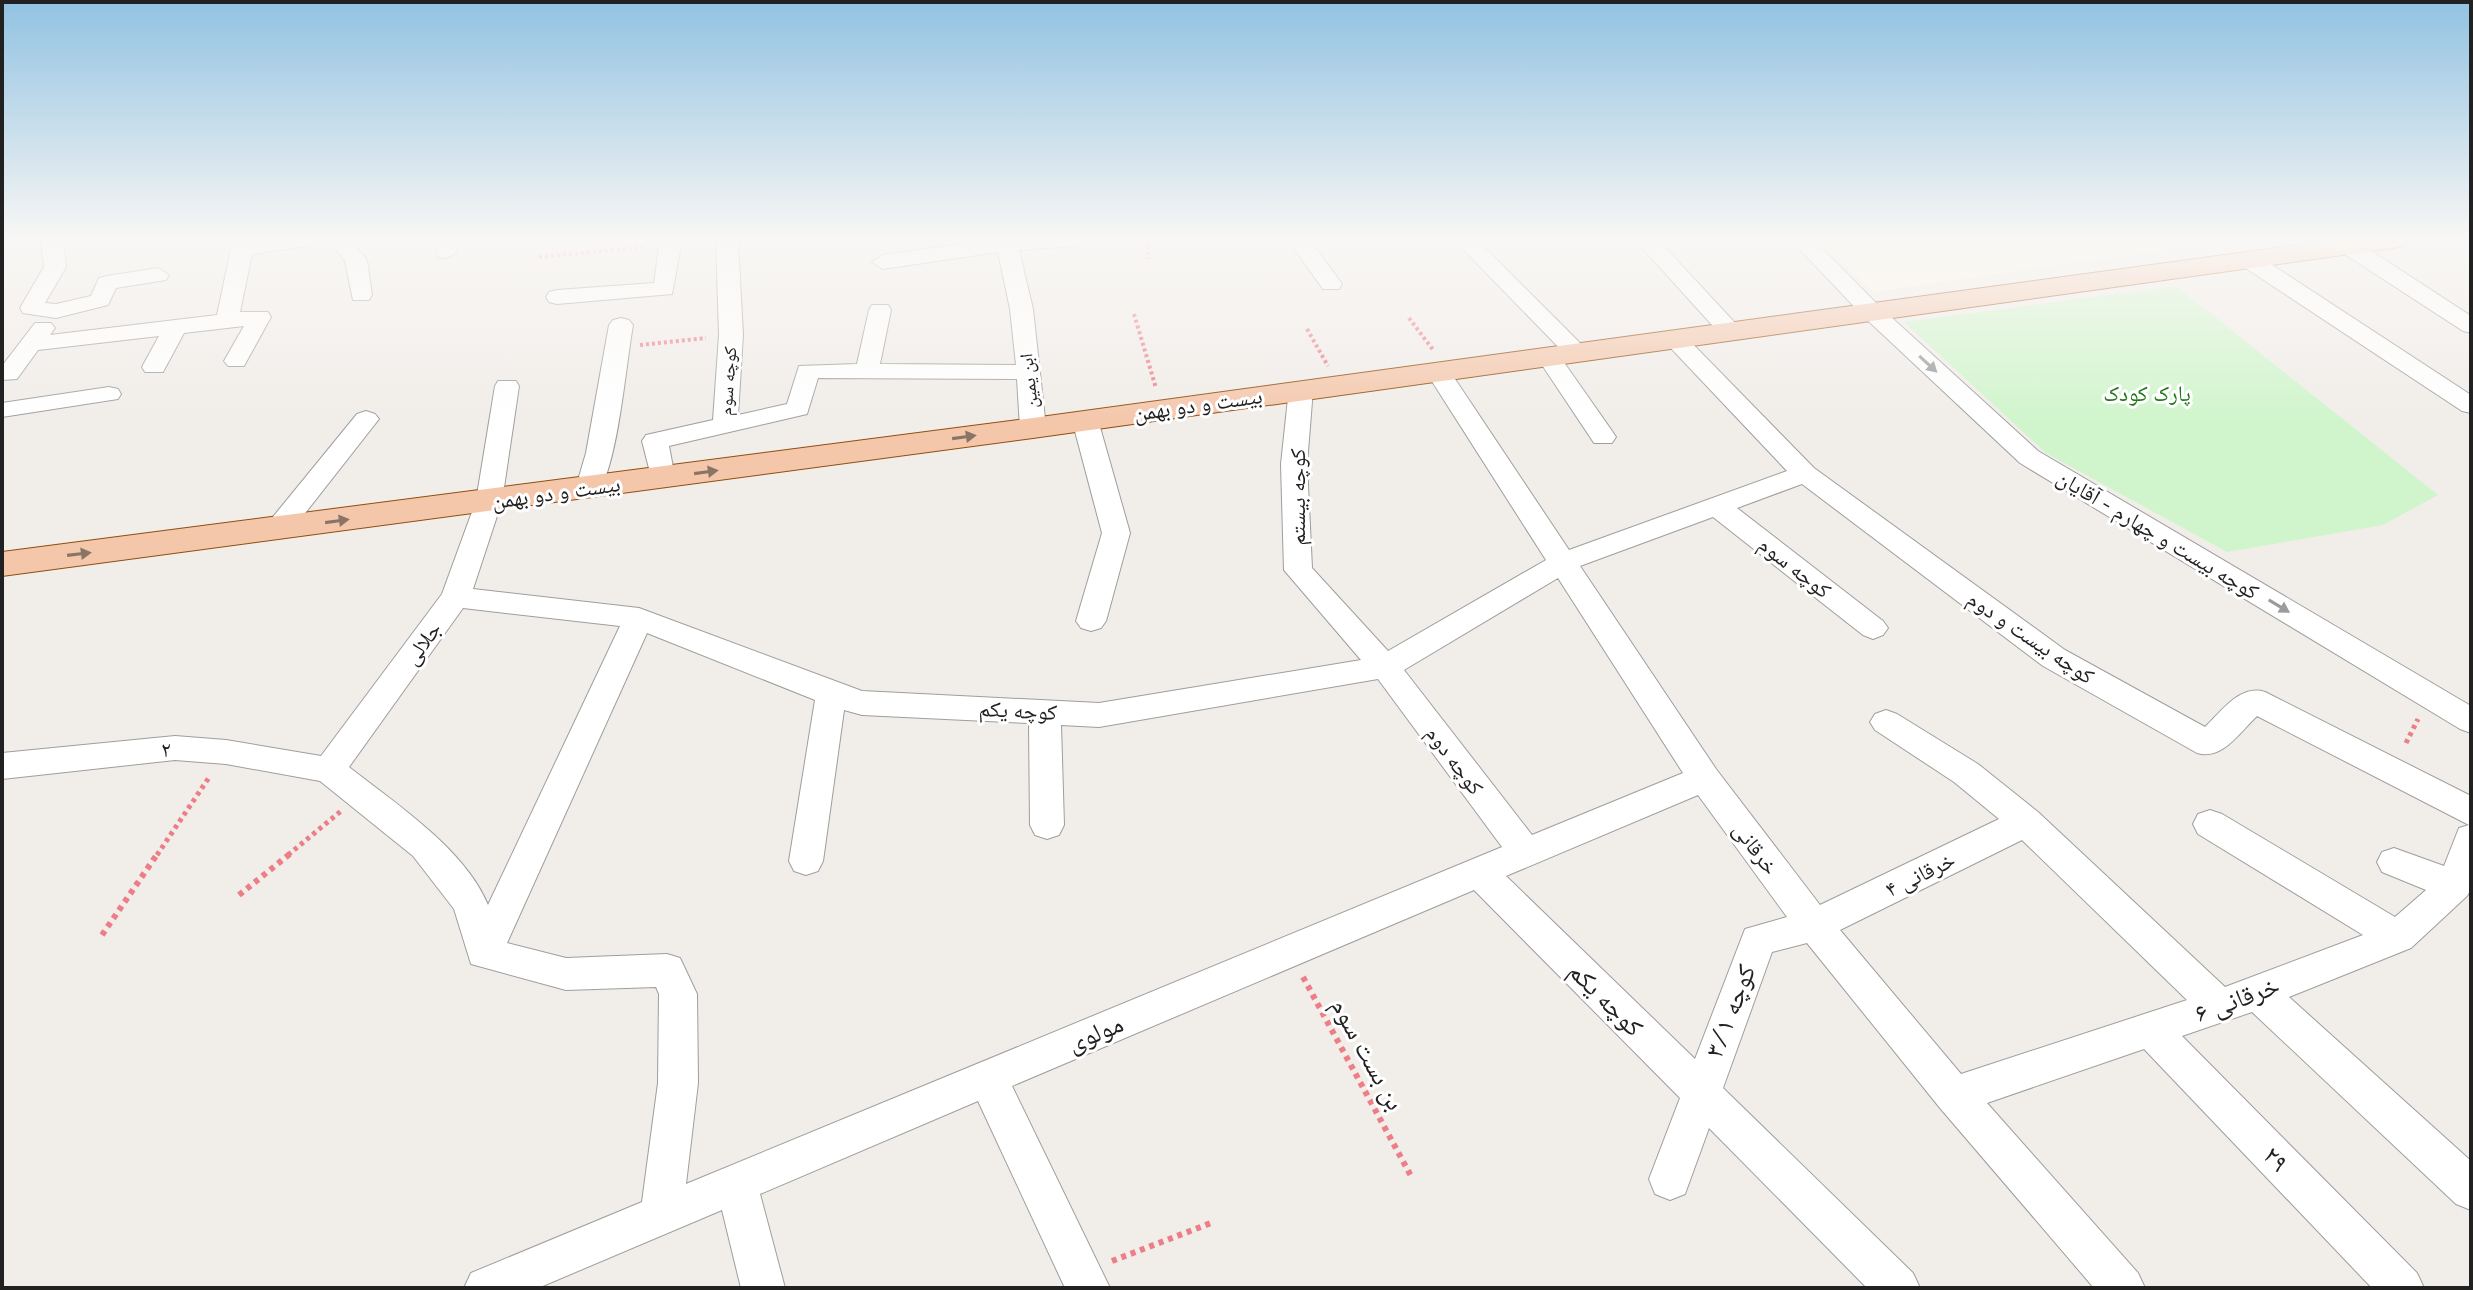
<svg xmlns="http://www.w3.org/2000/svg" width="2473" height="1290" font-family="Raleway,'Noto Naskh Arabic',sans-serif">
	<rect width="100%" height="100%" fill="#f1ede9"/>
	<!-- education -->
	<polygon fill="#fcf8e6" points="1819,240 2228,240 1874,292"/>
	<!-- park -->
	<polygon fill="#d0f5cc" points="2176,286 2438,495 2383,525 2227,552 2046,453 1904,322"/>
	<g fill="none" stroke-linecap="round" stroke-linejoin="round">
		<!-- minor casing -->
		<g stroke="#9e9e9e" stroke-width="2">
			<g id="minor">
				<polygon points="41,240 63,240 66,267 45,303 56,304 91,296 99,278 107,276 158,268 169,275 166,280 116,288 108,305 56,318 23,313 20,308 44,267"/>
				<polygon points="261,240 318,240 307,246 252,254 240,312 268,312 271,317 244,366 228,366 224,361 244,326 184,333 163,372 145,372 142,367 159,336 38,350 17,379 2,380 2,366 35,323 51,323 55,328 50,335 217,315 231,249 234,244"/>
				<polygon points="329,240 351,240 367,260 372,295 369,300 353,300 345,261"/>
				<polygon points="434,240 456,240 457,252 446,258 438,257"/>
				<polygon points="660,240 682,240 672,294 557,304 549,302 546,297 549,292 557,290 654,283"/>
				<polygon points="716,240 738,240 743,335 738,415 787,404 799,366 857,364 869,310 872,305 888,305 891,310 880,364 1016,365 1010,309 998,252 883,269 872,262 883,255 990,240 1086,240 1075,246 1019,250 1033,309 1046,428 1042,433 1024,433 1020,428 1017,379 818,378 807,414 669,446 675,478 671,484 662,486 653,484 642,441 646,435 713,420 719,335"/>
				<polygon points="1288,240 1310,240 1342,284 1339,289 1323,289"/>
				<polygon points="1454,240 1477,240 1584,347 1588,352 1584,357 1568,357"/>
				<polygon points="1635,240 1658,240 1738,326 1742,331 1738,336 1722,336"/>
				<polygon points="1791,240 1814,240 1879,306 2038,451 2471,706 2471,733 2460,729 2020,463 1863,316"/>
				<polygon points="2346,240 2356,241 2471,316 2471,333 2463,331 2340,251 2337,246"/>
				<polygon points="2249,253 2257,255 2471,395 2471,413 2462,411 2241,265 2238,260 2241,255"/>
				<path d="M621 318 629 320 633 325C626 364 618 463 598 493L589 495 580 493 576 487 586 453 609 325 613 320Z"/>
				<path d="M1674 331 1682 333 1814 468 2065 650 2205 727C2222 711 2240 684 2265 692L2471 796V889L2467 896 2411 948 2289 997 2471 1161V1210L2456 1204 2252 1012 2182 1036 2417 1273 2424 1288H2372L2144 1049 1987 1103 2138 1273 2145 1288H2094L1940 1108 1807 943 1772 952 1723 1088 1913 1273 1920 1288H1867L1709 1128 1685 1194 1670 1200 1655 1194 1649 1179 1680 1098 1474 890 1012 1086 1110 1288H1065L978 1101 760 1194 785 1288H741L722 1210 538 1288H464L471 1273 642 1202 658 1083 659 994 656 987 566 990 471 964 454 909 413 856 320 781 226 764 175 760 2 779V753L175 736 226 740 321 756 442 594 476 501 495 386 498 381H516L519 386 502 501 473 589 639 608 862 691 1099 703 1361 660 1284 570 1281 464 1289 389 1292 384H1310L1313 389 1307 464 1312 568 1388 651 1546 560 1426 372 1429 367H1447L1569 550 1787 471 1666 343 1662 338 1666 333ZM1802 484 2043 666 2197 753C2222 761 2240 732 2257 716L2469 825 2459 828 2444 866 2394 848 2382 852 2377 862 2382 872 2426 890 2395 917 2222 814 2210 810 2198 814 2193 824 2198 834 2363 935 2225 987 2038 812 1978 764 1897 714 1886 710 1875 714 1870 722 1875 730 1954 782 1999 819 1820 905 1716 769 1580 566 1713 517 1863 635 1873 639 1883 635 1888 628 1883 621 1737 508ZM1558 578 1683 773 1532 835 1404 670ZM463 608 620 626 488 905C465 849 396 804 349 767ZM647 633 815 700 789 861 794 871 806 875 818 871 823 861 844 710 862 715 1029 723 1030 825 1035 835 1047 839 1059 835 1064 825 1061 725 1099 727 1378 679 1502 847 686 1184 698 1083 697 994 680 958 667 954 566 958 507 943ZM1698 795 1787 917 1745 929 1695 1059 1506 876ZM2022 840 2187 1000 1961 1074 1840 930Z"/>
				<polygon points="1548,349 1556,351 1612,431 1616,437 1612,443 1594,443 1536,356 1540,351"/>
				<polygon points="109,387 118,389 121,394 118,399 2,417 2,403"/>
				<polygon points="366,411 375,414 379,419 288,535 278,538 268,535 264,529 268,523 357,414"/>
				<polygon points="1085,412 1094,415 1098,420 1130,533 1106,621 1101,628 1091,631 1081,628 1076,621 1102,533 1072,420 1076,415"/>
			</g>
		</g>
		<!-- major casing -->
		<g stroke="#904d0f" stroke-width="2">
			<polygon id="major" points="2334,240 2407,240 2403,246 2393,248 1033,438 2,576 2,552 1033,418"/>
		</g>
		<!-- path-far2 -->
		<g stroke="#ed7e87" stroke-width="4" stroke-dasharray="3 3" stroke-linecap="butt">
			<polyline points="1148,240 1149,259"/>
			<polyline points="539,257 646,247"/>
			<polyline points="1134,314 1156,388"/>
			<polyline points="1409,318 1434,351"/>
			<polyline points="1307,329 1328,366"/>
			<polyline points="640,345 706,338"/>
		</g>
		<!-- path-far1 -->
		<g stroke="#ed7e87" stroke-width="5" stroke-dasharray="4 4" stroke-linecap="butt">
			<polyline points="2406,743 2418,719"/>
			<polyline points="157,855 210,776"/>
			<polyline points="288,855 341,811"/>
		</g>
		<!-- path -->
		<g stroke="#ed7e87" stroke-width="6" stroke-dasharray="5 5" stroke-linecap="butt">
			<polyline points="239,895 291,853"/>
			<polyline points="102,935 158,853"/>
			<polyline points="1303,977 1411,1176"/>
			<polyline points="1112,1261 1211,1223"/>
		</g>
		<!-- minor -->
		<use href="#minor" fill="#fff" fill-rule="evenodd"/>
		<!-- major -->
		<use href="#major" fill="#f4c7ab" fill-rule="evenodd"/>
	</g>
	<!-- one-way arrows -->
	<defs><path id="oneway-solid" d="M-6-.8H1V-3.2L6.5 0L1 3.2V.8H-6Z" transform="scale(2)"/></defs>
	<g fill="#9b9b9b">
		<use href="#oneway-solid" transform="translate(1928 364) rotate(43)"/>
		<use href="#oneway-solid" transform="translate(2279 606) rotate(31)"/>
	</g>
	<g fill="#8a7466">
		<use href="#oneway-solid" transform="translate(964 437) rotate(-8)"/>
		<use href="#oneway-solid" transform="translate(706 472) rotate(-8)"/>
		<use href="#oneway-solid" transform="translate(337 521) rotate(-8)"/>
		<use href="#oneway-solid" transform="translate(79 554) rotate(-7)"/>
	</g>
	<!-- sky -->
	<linearGradient id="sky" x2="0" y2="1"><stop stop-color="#91c2e2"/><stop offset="0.57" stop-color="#f9f7f5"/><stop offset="1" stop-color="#f9f7f5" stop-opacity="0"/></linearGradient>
	<rect width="2473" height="421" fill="url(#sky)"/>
	<g text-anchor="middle" stroke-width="6" stroke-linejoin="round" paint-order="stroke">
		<!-- far-street labels -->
		<g font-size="18" fill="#212121" stroke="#fff">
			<text transform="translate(728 381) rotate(-86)" y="6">کوچه سوم</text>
			<text transform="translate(1029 381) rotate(-96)" y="6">ابن یمین</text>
		</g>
		<!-- park labels -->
		<g font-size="22" fill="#217817" stroke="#fff">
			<text x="2147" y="401">پارک کودک</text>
		</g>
		<!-- street labels -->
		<g font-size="22" fill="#212121" stroke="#fff">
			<text transform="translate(1198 404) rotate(-8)" y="8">بیست و دو بهمن</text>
			<text transform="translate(556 492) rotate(-8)" y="8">بیست و دو بهمن</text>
			<text transform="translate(1297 497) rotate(-90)" y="8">کوچه بیستم</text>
			<text transform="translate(2158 534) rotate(31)" y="8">کوچه بیست و چهارم - آقایان</text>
			<text transform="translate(1795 567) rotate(38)" y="8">کوچه سوم</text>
			<text transform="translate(2031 637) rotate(34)" y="8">کوچه بیست و دوم</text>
			<text transform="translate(422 643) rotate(-54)" y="8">جلالی</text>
			<text transform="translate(1018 710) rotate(3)" y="8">کوچه یکم</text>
			<text transform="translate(166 749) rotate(-4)" y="8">۲</text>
			<text transform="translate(1455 760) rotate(53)" y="8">کوچه دوم</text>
			<text transform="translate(1756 848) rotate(53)" y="8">خرقانی</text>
			<text transform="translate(1920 874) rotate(-26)" y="8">خرقانی ۴</text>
		</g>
		<!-- near-street labels -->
		<g font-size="26" fill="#212121" stroke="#fff">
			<text transform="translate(1606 999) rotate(45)" y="9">کوچه یکم</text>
			<text transform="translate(2237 999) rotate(-20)" y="9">خرقانی ۶</text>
			<text transform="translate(1730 1011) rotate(-69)" y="9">کوچه ۳/۱</text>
			<text transform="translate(1095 1033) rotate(-23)" y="9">مولوی</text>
			<text transform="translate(1368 1054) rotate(61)" y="9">بن بست سوم</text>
			<text transform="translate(2276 1159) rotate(46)" y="9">۲۹</text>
		</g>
	</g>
	<!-- border -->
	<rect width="2473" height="1290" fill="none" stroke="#212121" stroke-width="8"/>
</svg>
